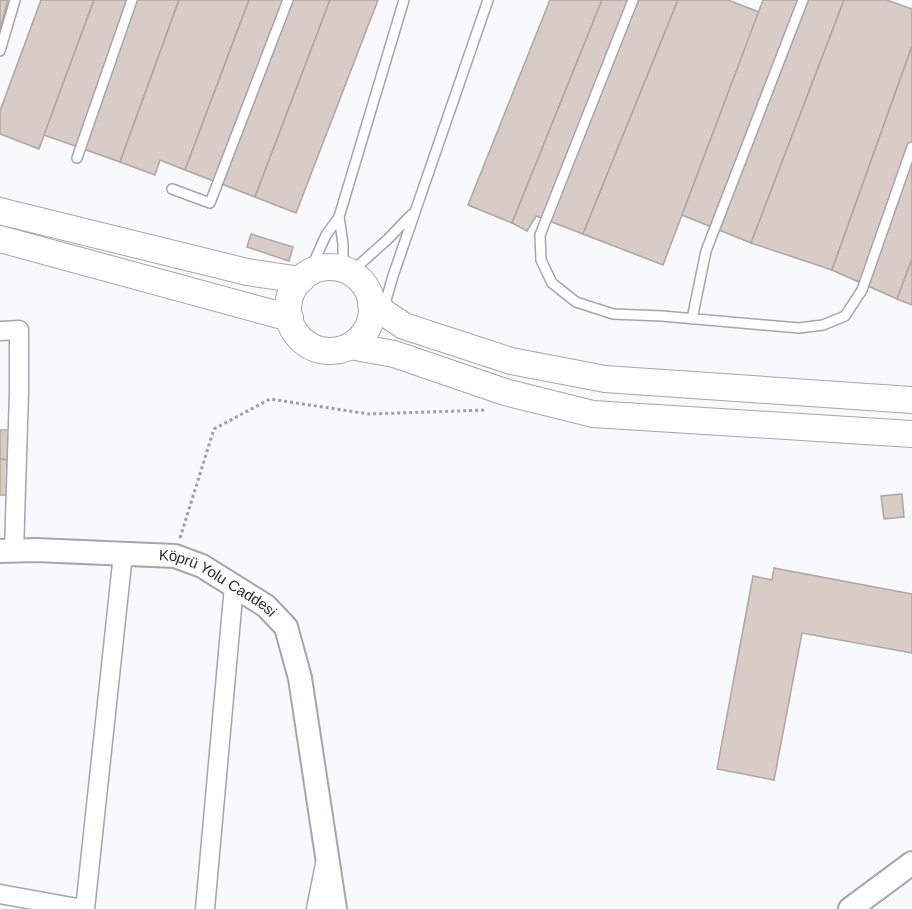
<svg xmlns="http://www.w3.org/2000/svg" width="912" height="909" font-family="Helvetica,sans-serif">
	<rect width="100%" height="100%" fill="#f8f9fd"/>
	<!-- building -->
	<g fill="#d9ccc7" stroke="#b1a5a0" stroke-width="1.5">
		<polygon points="0,0 8,0 0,30"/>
		<polygon points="41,0 94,0 39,149 0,134 0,111"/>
		<polygon points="94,0 179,0 120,162 44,135"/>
		<polygon points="179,0 249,0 185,170 160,160 155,175 120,162"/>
		<polygon points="249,0 330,0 255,197 185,170"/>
		<polygon points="330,0 378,0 296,213 255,197"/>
		<polygon points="550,0 602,0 512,223 468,205"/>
		<polygon points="602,0 678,0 583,234 536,216 527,231 512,223"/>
		<polygon points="678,0 728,0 759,12 663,265 583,234"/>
		<polygon points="763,0 844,0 751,243 682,215"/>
		<polygon points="844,0 887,0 912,9 912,46 832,270 751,243"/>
		<polygon points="912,46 912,259 897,299 832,270"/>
		<polygon points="251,234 293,247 289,261 247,247"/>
		<polygon points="912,259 912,305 897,299"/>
		<polygon points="0,430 9,430 8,460 0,459"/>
		<polygon points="0,459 11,460 10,495 0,495"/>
		<polygon points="902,494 904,517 884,519 881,496"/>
		<polygon points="774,568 912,594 912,653 802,633 774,780 717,769 753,576 772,580"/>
	</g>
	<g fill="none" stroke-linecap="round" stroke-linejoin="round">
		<!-- service casing -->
		<g stroke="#a3a5b0" stroke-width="12">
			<g id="service">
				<polyline points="633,0 540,235 541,260 552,283 576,302 613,314 662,316 799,328 823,325 845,316 862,290 912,147"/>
				<polyline points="0,51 15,0"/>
				<polyline points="77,158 132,0"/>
				<polyline points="172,189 210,203 288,0"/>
				<polyline points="339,217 343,244 343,269"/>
				<polyline points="309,273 326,235 339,217 404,0"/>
				<polyline points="350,273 388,239 411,215"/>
				<polyline points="389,310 386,300 393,276 488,0"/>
				<polyline points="692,319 706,251 803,0"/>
			</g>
		</g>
		<!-- minor casing -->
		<g stroke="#a3a5b0" stroke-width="21">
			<g id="minor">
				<polyline points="0,331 19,330 19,393 14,551"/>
				<polyline points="0,894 83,909"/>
				<polyline points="85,909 123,554"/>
				<polyline points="205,909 234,586"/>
				<polyline points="316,909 325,864"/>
			</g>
		</g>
		<!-- tertiary casing -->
		<g stroke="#a3a5b0" stroke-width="26">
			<g id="tertiary">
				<path id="s1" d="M0 551 36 550 175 556 202 566 266 606 286 627 300 678 335 909"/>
				<polyline points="850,909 912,863"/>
			</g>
		</g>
		<!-- secondary casing -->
		<g stroke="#a3a5b0" stroke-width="28">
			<g id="secondary">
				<polyline points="0,211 247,272 301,280"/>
				<polyline points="0,239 290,318"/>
				<circle cx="330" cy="309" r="42"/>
				<polyline points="371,304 404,326 511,361 605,379 912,400"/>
				<polyline points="350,346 394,354 505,392 593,414 912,434"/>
			</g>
		</g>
		<!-- path -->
		<polyline stroke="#9e9ea3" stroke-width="3" stroke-dasharray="3 3" stroke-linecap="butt" points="180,538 214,429 270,399 369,414 487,410"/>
		<!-- service -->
		<use href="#service" stroke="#fff" stroke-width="9"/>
		<!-- minor -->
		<use href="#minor" stroke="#fff" stroke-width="18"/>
		<!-- tertiary -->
		<use href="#tertiary" stroke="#fff" stroke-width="22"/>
		<!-- secondary -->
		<use href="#secondary" stroke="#fff" stroke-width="26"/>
	</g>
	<g text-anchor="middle" stroke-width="4.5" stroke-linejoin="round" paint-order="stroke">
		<!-- street labels -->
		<g font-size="15" fill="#2c2c31" stroke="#f8f9fd">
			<text dy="5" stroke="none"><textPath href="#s1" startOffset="225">Köprü Yolu Caddesi</textPath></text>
		</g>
	</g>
</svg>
